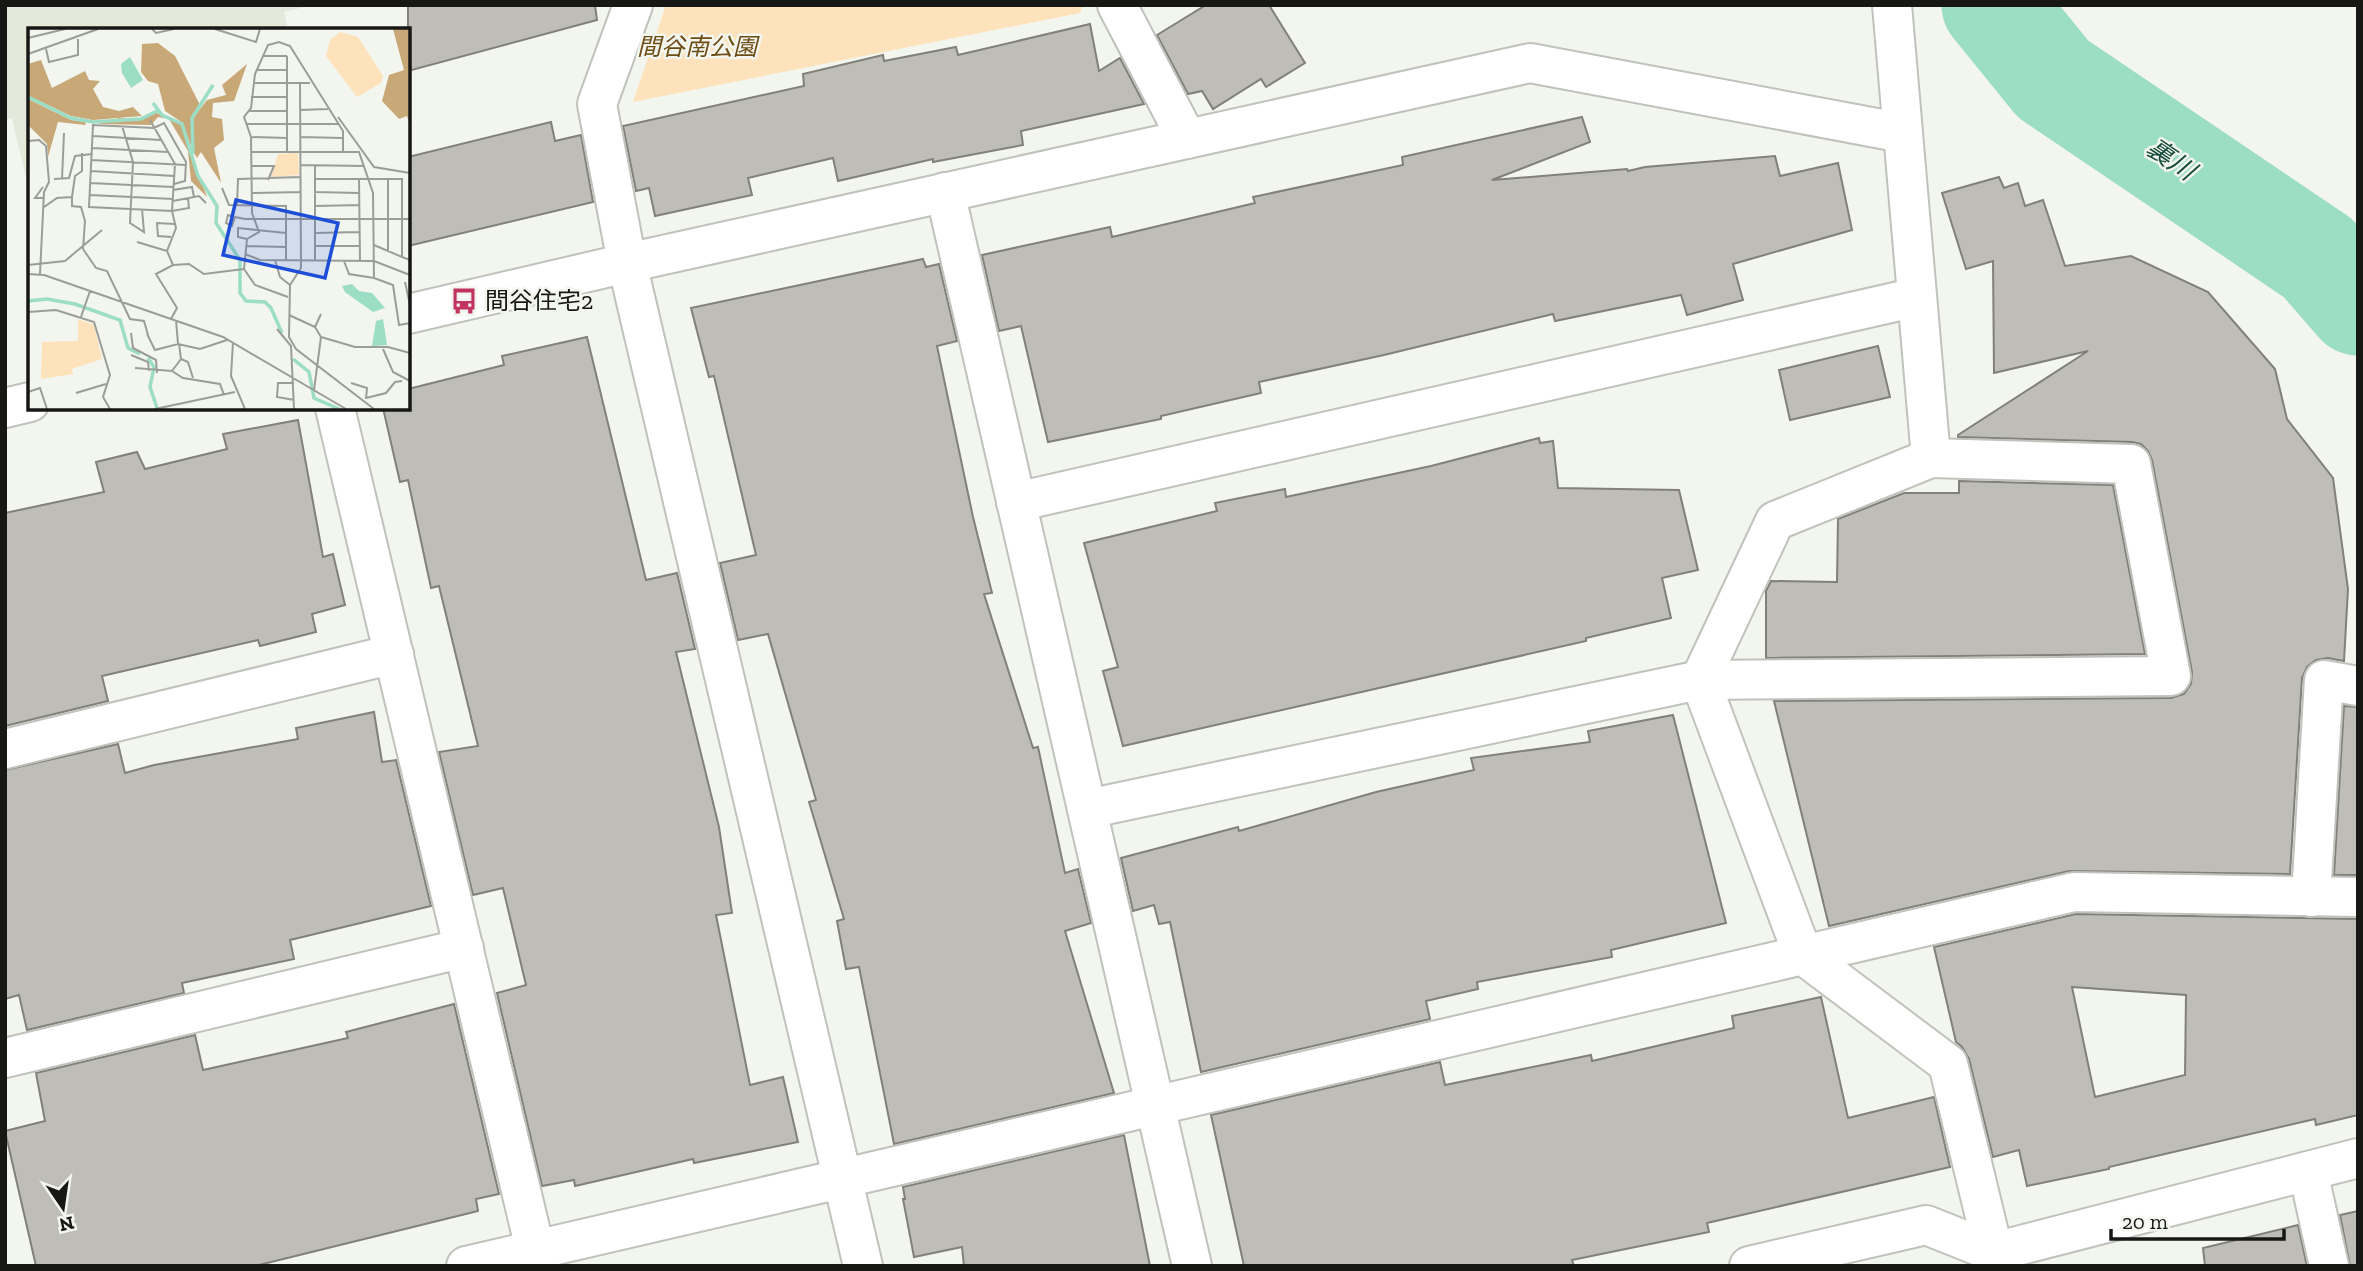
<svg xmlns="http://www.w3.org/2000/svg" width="2363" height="1271" font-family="'Zilla Slab','Noto Sans JP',serif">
	<rect width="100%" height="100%" fill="#f3f5ef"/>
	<!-- built -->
	<polygon fill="#e4e9dc" points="5,5 312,5 284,12 288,30 30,30 30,195 12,118 5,120"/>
	<!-- green -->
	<polygon fill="#fde2bb" points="666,5 1083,5 1080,13 633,102"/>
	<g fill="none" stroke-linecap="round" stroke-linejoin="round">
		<!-- river -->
		<polyline stroke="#9bddc5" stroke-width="103" points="1993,5 2053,79 2318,258 2358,304"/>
	</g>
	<!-- building -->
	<g fill="#bebdb8" stroke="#81807b" stroke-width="2" fill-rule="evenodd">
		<polygon points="408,5 595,5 597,20 408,71"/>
		<polygon points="1206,5 1269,5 1305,63 1266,87 1261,79 1213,109 1202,91 1188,94 1157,35"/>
		<polygon points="1090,24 1099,71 1120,58 1144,104 1021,131 1023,145 933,162 933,159 838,181 833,158 748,178 752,195 655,216 649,188 636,191 623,126 804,86 803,74 883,55 884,61 956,47 958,55"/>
		<polygon points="1582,117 1590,142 1492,180 1627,169 1628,171 1645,167 1775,156 1780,176 1838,163 1852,230 1733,264 1743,300 1687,315 1681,295 1555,321 1553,314 1384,355 1259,382 1261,393 1161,416 1161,419 1048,442 1021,326 999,331 982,255 1110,227 1112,237 1255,203 1253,197 1403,165 1402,157"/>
		<polygon points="551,122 555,141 581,135 593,202 408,246 408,157"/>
		<polygon points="1999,177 2004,188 2018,183 2025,206 2043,200 2065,266 2131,256 2208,292 2275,369 2287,419 2333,478 2348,589 2344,661 2328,658 2316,660 2307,667 2302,678 2290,874 2069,871 1829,926 1774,701 2171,698 2184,694 2191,684 2192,672 2152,460 2148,451 2141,444 2132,442 1958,437 1958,435 2088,351 1994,373 1993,261 1966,269 1942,193"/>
		<polygon points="923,259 926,267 939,264 957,341 937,346 973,517 992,593 984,594 1033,748 1038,747 1065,873 1078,869 1091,923 1065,931 1114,1093 894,1144 859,967 846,969 837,921 844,919 809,802 816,800 768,634 738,640 720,563 756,555 714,376 709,377 691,308"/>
		<polygon points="587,337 646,580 677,573 695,649 676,652 719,827 732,913 716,915 750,1085 783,1077 798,1142 694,1163 693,1159 575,1186 574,1180 542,1186 497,993 526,985 503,888 473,895 439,752 478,746 439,586 431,588 408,480 400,482 383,408 408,408 408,389 504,365 502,356"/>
		<polygon points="1878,346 1890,397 1790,420 1779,370"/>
		<polygon points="298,420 323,557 333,554 345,605 312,614 316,632 260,646 258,640 102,676 108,701 5,726 5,513 104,492 96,462 137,452 145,469 227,449 223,434"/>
		<polygon points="1539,438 1540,443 1553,441 1558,488 1679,490 1698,570 1662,578 1671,618 1586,638 1586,641 1123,746 1103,671 1118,667 1084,543 1217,511 1215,503 1285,489 1286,497 1431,466"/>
		<polygon points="1959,481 2113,485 2145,654 1766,658 1766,591 1771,581 1837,582 1838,519 1904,493 1959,493"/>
		<polygon points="2344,706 2358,707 2358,875 2334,875"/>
		<polygon points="374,712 382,762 396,760 431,906 290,940 294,959 182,983 184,993 27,1030 19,995 5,999 5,770 118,744 125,773 154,765 298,739 296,728"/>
		<polygon points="1673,715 1726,923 1611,950 1612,957 1477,982 1478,989 1426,1001 1430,1019 1201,1072 1170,922 1159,924 1154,905 1133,911 1121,858 1238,827 1239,831 1376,792 1474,770 1471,758 1590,742 1588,731"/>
		<path d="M2076 914 2358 919V1115L2316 1125 2315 1119 2109 1167V1169L2027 1186 2019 1150 1993 1157 1969 1059 1962 1047 1956 1042 1934 947ZM2072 987 2186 995 2185 1075 2095 1097Z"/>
		<polygon points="1821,997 1848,1118 1934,1097 1950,1167 1707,1223 1709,1232 1572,1260 1574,1266 1244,1266 1211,1115 1440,1062 1445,1085 1591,1055 1592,1061 1734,1028 1732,1016"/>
		<polygon points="454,1004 499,1194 476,1199 478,1211 255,1266 36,1266 5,1131 45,1121 36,1073 195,1035 203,1070 348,1038 346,1032"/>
		<polygon points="1124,1135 1150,1266 964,1266 962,1247 914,1257 903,1199 905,1199 903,1187"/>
		<polygon points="2358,1211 2358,1266 2350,1266 2340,1215"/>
		<polygon points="2298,1225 2307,1266 2205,1266 2203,1248"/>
	</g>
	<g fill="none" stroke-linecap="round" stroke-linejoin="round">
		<!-- minor casing -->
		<g stroke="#c0c2bc" stroke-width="42">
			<g id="minor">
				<polyline points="633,5 597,104 627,263 863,1266"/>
				<polyline points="1117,5 1187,139"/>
				<polyline points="1892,5 1931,458 1775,521 1700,680 1803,955 1948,1064 1997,1266"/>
				<polyline points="945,192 1192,1266"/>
				<polyline points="408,314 627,263 1530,63 1903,133"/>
				<polyline points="5,408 30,402"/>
				<polyline points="335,408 539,1266"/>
				<polyline points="1016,502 1917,297"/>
				<polyline points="5,749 394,654"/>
				<polyline points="1087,809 1700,680 2171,676 2131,464 1931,458"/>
				<polyline points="2311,897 2324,680 2358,686"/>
				<polyline points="5,1058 464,948"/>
				<polyline points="2308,1171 2329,1266"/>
				<polyline points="466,1266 2074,892 2358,897"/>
				<polyline points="1749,1266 1926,1225 1994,1252 2358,1158"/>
			</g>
		</g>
		<!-- minor -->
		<use href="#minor" stroke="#fff" stroke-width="38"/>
	</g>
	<!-- icons -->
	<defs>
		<g id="bus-bare" transform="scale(2.1)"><path d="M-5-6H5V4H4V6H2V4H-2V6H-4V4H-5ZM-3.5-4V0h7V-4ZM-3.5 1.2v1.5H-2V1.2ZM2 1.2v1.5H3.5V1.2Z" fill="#c23460" stroke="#f3f5ef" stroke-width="2.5" paint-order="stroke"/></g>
	</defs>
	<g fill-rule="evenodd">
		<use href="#bus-bare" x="464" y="301"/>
	</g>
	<g text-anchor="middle" stroke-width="5" stroke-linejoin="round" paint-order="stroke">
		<!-- park labels -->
		<g font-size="24" font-style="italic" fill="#6e4d14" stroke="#f3f5ef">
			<text x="697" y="55">間谷南公園</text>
		</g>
		<!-- poi labels -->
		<g font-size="24" fill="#171816" stroke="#f3f5ef" text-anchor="start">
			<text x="485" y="309">間谷住宅2</text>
		</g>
		<!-- water labels -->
		<g font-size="26" font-style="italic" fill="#154b3b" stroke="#f3f5ef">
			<text transform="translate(2171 159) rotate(34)" y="9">裏川</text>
		</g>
	</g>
	<!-- overview -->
	<g transform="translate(28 28)">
		<rect width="382" height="382" fill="#f3f5ef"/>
		<path d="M312 4 330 9 355 48 353 55 329 69 298 28 302 12ZM270 125 271 147 243 149 250 126ZM50 291 66 297 74 331 44 341 45 346 13 351 14 314 50 313Z" fill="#fde2bb"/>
		<path d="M365 1H381V95L379 88 371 91 354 73 361 47 376 42ZM130 15 147 28 172 77 163 89 164 121 155 95 137 83 130 56 120 53 113 44 114 16ZM13 32 24 60 57 43 61 52 72 53 65 61 75 79 91 83 105 79 114 88 65 92 43 88 1 68 0 36ZM219 36 206 73 185 75 184 89 194 91 196 112 186 120 193 155 173 124 169 130 166 125 165 90 179 72 198 67 194 57ZM0 71 43 92 57 94 58 97 30 94 20 129 19 116 0 97ZM125 83 153 97 179 169 163 153 160 123 141 91 130 89 123 97 70 96 91 90 113 92Z" fill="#c9a877"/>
		<path d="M102 29 115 52 103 60 94 45 93 36ZM324 256 331 263 344 265 357 280 345 284 317 264 314 258ZM355 291 359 317 344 318 348 293Z" fill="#9bddc5"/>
		<path fill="none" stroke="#9bddc5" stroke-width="3.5" d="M0 69 43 90 65 94 113 91 131 82M125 75 134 87 154 96 170 148 189 178 188 195 212 232V265L218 273 237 274 243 280 254 305M165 126 164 90 185 57M0 273 19 271 47 276 92 292 100 320 112 326M120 330 126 339 122 359 129 380M265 331 281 344 286 370 311 381"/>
		<path fill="none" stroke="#9b9d98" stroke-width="2" d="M124 1 128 5 146 1M187 1 228 14 232 1M0 10 37 1M18 21 21 34 50 27V11M0 26 70 1M234 28H259M259 28V124M228 42H259M227 55H282M272 55 273 240 262 257 261 309 268 321 346 381M223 69H259M272 82 300 81M220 83H259M310 89 346 139 382 145M122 92 147 136 144 183 148 200 139 223 145 237M219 96H310M94 98 105 134 102 195 116 204 114 181M65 108 133 112M223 109 259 110M272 109 315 110M0 113 11 112 18 118 21 154 16 164 12 246M64 120 140 124M223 124H331L345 165 346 250 365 257 371 297 382 295M54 125V143L47 148 44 169V178L53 179 57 193 55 221M63 132 158 137M272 137 336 138M223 138H246L240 152M287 138V233M63 143 146 148M26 151 41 150 47 128 64 126M34 151 36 105M286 151H331L332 233M331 151H374V229L382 232M360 151V223M62 155 145 159M146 156 157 153 158 134 136 95 126 100 65 97 61 179 144 183 161 180 160 170M15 159 7 170H16M194 160 201 177 258 178V233M145 162 164 159 166 169M286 164 331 165M224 165 273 164M62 167 145 171M145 173 171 168 178 175M209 177 210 151 272 149M287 178 332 177M16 179 29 170 44 169M207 189 204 198 198 195 200 187 207 189 217 191H382M287 205 332 204M143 209 130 208 129 195 147 196M219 211 210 209V200L258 205M109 214 139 223M346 217 374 229M218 218 258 219M287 218H332M55 221 68 240 79 243 102 291 116 293 120 307M217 226 232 232 346 233 382 247M247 232 252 249 262 257M316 233 321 246 346 250M0 237 37 233 74 202M0 246 16 247 195 309 318 381M377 254 382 277M260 269 227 257 216 241 219 211 231 204 224 185 223 109 216 89 223 80 227 46 240 17 251 14 262 18 315 103V123M0 284 28 282 66 294 82 347 75 369 82 381M261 287 287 299M53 289 62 263M143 291 149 280 128 246 145 237 161 236 176 246 216 241M148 292 150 316M249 301 263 318 266 381M103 305 105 320 128 332 129 345M119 306 127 322 150 316 172 321 199 312M293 309 327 319H360L382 325M205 314 203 348 217 381M151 316 153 331 160 334 165 350M355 321 365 344 382 353M103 327 120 334 121 343M107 340 144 343 153 331M144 343 155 350 192 356 196 367M266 355H250L249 369 266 372M323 355 339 360 338 371M286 362 293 309 287 299 293 286M0 364 12 360 19 381M48 365 78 356M338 370 358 365 367 354 374 353M127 381 207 364"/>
		<path fill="#1d4ed8" fill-opacity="0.15" stroke="#1d4ed8" stroke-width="3.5" d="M208 172 310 195 297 250 195 227Z"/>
		<rect width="382" height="382" fill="none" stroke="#171816" stroke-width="3.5"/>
	</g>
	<!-- border -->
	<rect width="2363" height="1271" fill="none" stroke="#171816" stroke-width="14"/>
	<!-- north arrow -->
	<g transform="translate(63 1208) rotate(167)" stroke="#f3f5ef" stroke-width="5" paint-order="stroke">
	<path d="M0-5L12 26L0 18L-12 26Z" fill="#171816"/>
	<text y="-10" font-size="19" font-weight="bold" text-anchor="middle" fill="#171816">N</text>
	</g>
	<!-- scale -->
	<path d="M2111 1229v10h173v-10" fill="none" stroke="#171816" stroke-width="3.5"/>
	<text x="2122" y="1229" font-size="21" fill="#171816" stroke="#f3f5ef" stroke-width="5" paint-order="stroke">20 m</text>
</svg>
